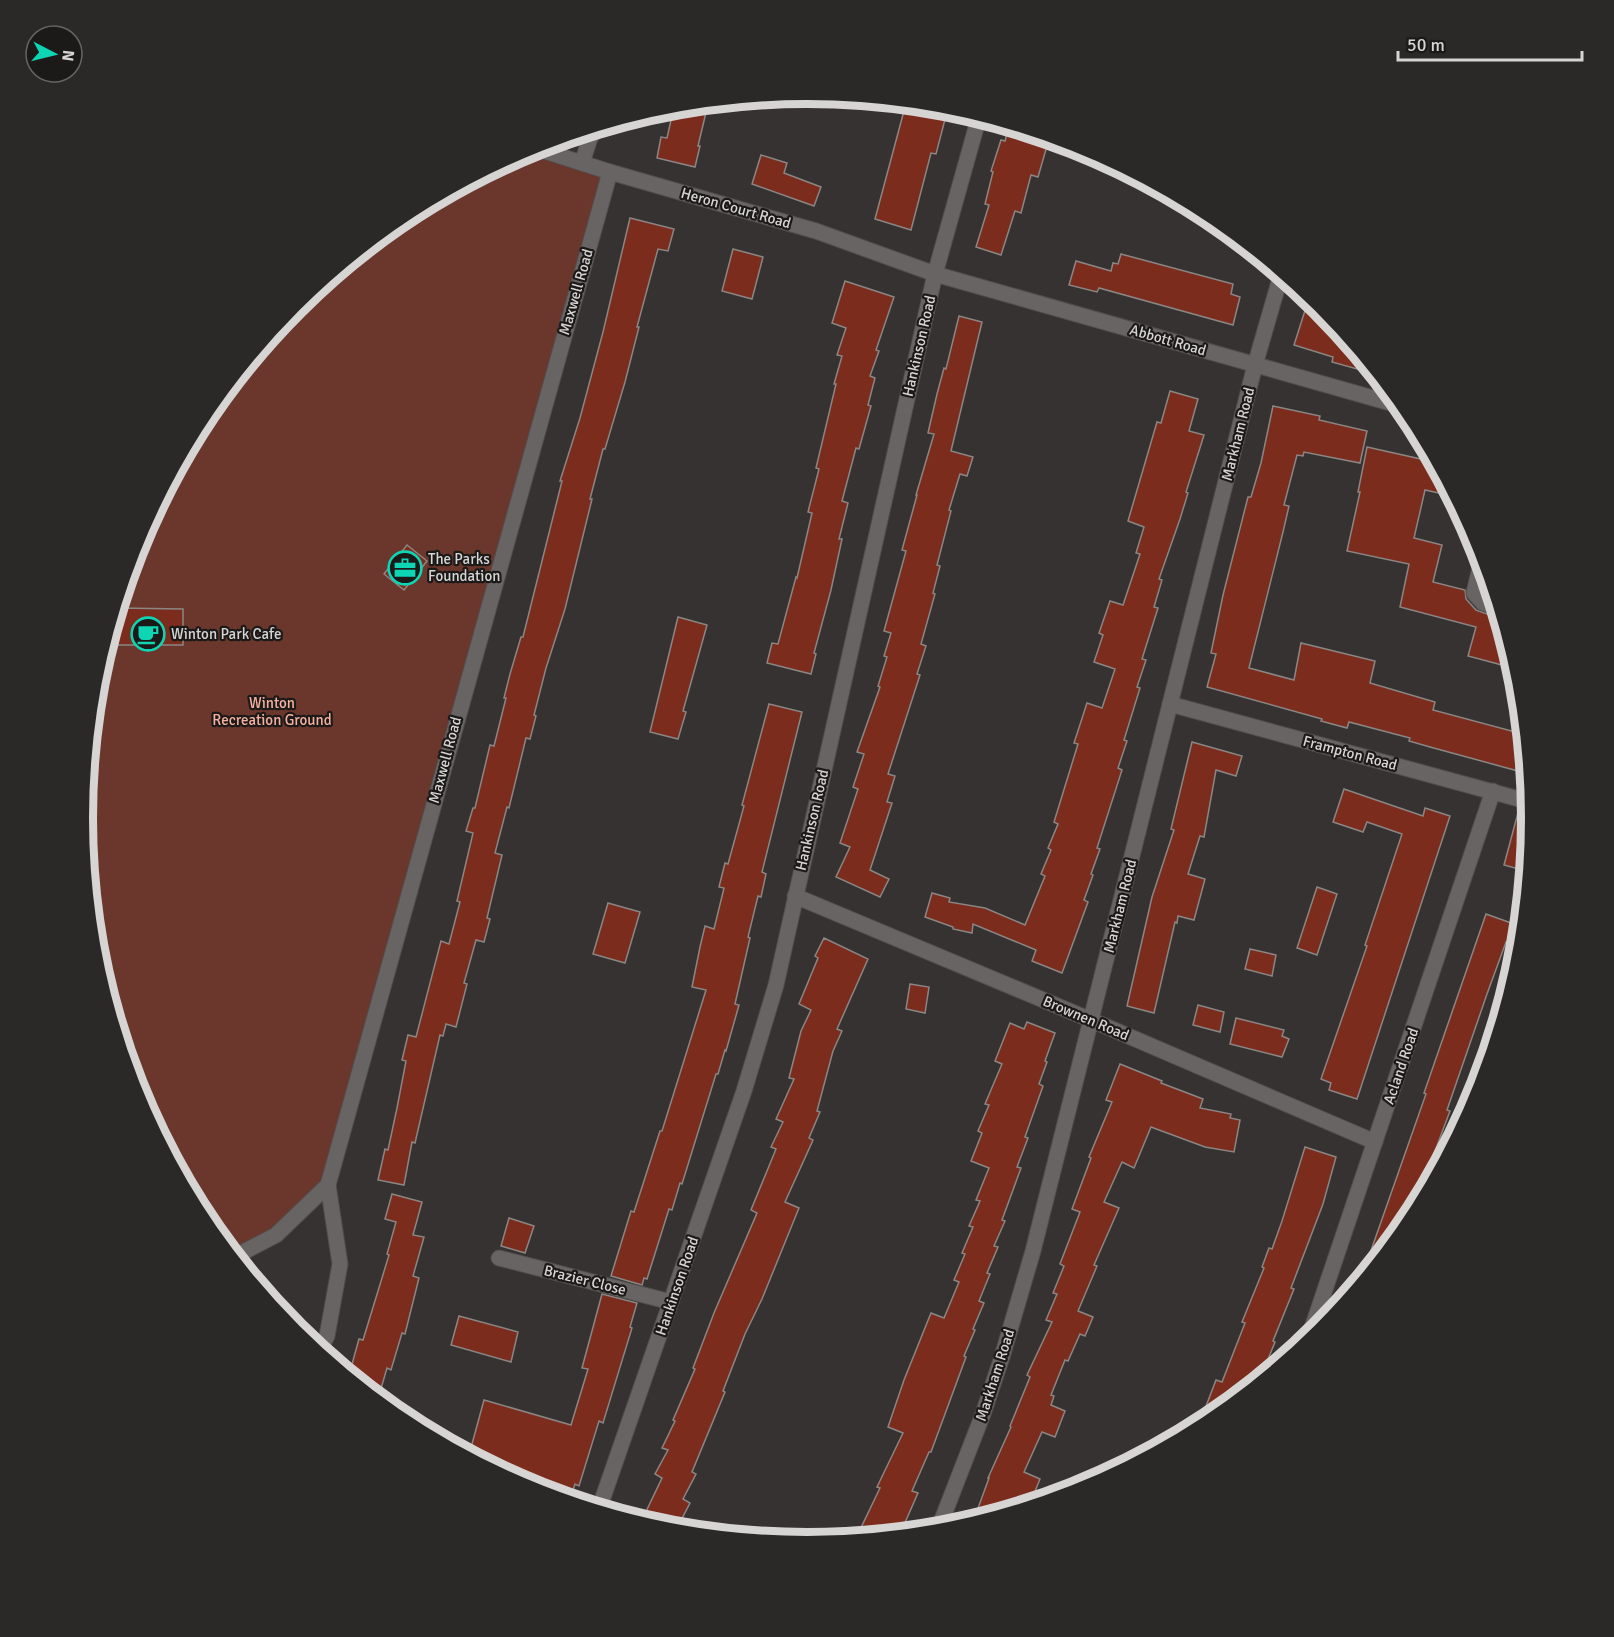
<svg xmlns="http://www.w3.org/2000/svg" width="1614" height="1637" font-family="Signika,sans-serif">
	<rect width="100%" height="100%" fill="#353231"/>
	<!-- green -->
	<polygon fill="#6b372c" points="530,149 610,172 325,1198 234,1257 204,1221 138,1095 96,960 83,818 96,677 138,541 205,416 295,306 405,216"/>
	<!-- building -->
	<g fill="#7c2c1c" stroke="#8a8685" stroke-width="1.5">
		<polygon points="708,104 698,146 700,146 695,167 657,158 661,137 667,138 674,107"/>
		<polygon points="918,105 948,108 936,154 931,153 911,230 875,219 905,107 917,110"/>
		<polygon points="1009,126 1049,139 1038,177 1031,175 1021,213 1015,211 1001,255 976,247 989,205 985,204 993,172 991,171 1001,140 1005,141"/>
		<polygon points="761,155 787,163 784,173 821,187 814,206 752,184"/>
		<polygon points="630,218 674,229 668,251 658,249 637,327 639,327 625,382 605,449 603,449 590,499 592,499 565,609 546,668 534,715 536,716 530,739 526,738 509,808 507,807 495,853 502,855 487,918 490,919 484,942 476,940 464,983 467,984 456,1027 446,1024 443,1036 440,1035 415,1143 412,1142 404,1185 378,1180 385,1149 388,1150 397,1108 406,1061 402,1060 408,1035 416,1037 441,941 449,944 460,902 457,901 473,833 466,831 473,808 475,808 490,745 494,746 506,698 504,698 510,674 521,637 523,637 562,481 560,481 580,418 603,332"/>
		<polygon points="733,249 763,257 752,299 722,291"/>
		<polygon points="1121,254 1233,284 1231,294 1240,297 1233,325 1099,288 1097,292 1069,285 1076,261 1111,271 1113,263 1118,264"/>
		<polygon points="845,281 894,297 876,350 879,351 870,376 875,378 868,405 871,406 859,449 856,448 842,501 848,503 839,539 842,539 831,590 814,653 816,654 811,674 767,663 772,643 778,644 796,577 797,578 812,513 808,512 819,469 816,468 836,384 834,384 842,356 837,355 846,328 832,323"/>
		<polygon points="1309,298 1320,306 1375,374 1332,362 1333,357 1294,345"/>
		<polygon points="959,316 982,322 951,451 973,457 967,476 960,474 949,510 951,511 937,565 940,566 933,593 935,594 921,644 926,646 917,674 920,675 888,774 895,776 887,802 892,803 870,870 889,879 880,897 836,877 850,847 840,843 858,789 853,787 864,754 857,752 880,687 878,686 887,657 884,656 891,633 884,631 906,551 902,550 917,495 916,495 934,434 928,433 937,394 944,368 946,369"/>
		<polygon points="1170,391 1198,399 1189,431 1204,435 1186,492 1188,493 1180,519 1159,579 1162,580 1154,607 1158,608 1142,659 1146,660 1137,687 1140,688 1124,740 1127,741 1118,768 1122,770 1097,848 1100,849 1091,874 1093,875 1084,900 1088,902 1062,973 1032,961 1036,950 973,924 972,933 953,929 953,927 925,917 932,893 950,898 949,902 985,908 1025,925 1045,876 1041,874 1051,850 1048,848 1058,824 1054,822 1078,744 1074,743 1087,703 1102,708 1115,669 1094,662 1103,635 1099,633 1110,601 1123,605 1140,554 1136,553 1144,527 1128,521 1157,422 1161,423"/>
		<polygon points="1273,406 1320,416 1319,420 1367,431 1360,463 1304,452 1303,456 1297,455 1284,505 1289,506 1283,532 1249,668 1294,680 1301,643 1375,661 1370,683 1435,702 1433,710 1523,734 1527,770 1519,768 1518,771 1430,747 1409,741 1410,738 1349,722 1347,728 1321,721 1322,719 1207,687 1216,654 1211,653 1223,595 1248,497 1251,497 1261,463"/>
		<polygon points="1367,447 1434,462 1452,496 1425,490 1414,538 1442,545 1433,582 1465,590 1466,599 1476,610 1493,616 1499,616 1507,644 1502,665 1468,656 1476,627 1400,607 1409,564 1347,551 1360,492 1358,492"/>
		<polygon points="407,545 427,561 404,590 384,574"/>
		<polygon points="117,608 183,609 183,645 112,645 113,624"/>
		<polygon points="678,617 707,625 683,711 686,712 678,739 650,732"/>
		<polygon points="769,704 802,712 762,872 766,874 761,897 758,896 748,937 750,938 735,1004 739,1005 726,1051 725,1050 718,1074 716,1074 682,1184 680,1183 672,1210 669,1209 647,1279 644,1278 642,1285 611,1276 631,1211 634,1212 660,1131 662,1131 706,990 692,987 700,947 705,926 714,929 724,888 719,887 725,863 728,864 744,806 742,805"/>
		<polygon points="1192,742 1242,756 1236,776 1216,770 1204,837 1200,836 1188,874 1205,879 1194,920 1178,916 1177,923 1175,922 1154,1013 1127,1006 1152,897 1174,830 1171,829"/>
		<polygon points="1344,789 1423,816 1425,808 1450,816 1357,1099 1329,1090 1331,1083 1321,1079 1367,946 1365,945 1402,834 1367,822 1363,832 1333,822"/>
		<polygon points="1519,809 1531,812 1526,871 1504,865"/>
		<polygon points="1317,887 1337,894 1317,955 1297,948"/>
		<polygon points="608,903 640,912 625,963 593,954"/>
		<polygon points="1486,914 1514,924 1508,943 1506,942 1487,994 1447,1110 1450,1111 1408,1223 1364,1277 1362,1276 1426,1094 1424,1093"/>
		<polygon points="824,938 868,959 837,1029 842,1031 833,1051 817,1111 820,1112 809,1138 813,1140 785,1202 799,1208 762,1299 745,1334 723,1391 725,1392 692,1472 696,1474 683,1499 690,1503 676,1530 665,1529 641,1522 662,1478 655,1474 668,1450 662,1448 675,1421 673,1420 695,1369 693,1368 714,1313 757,1213 751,1210 776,1149 771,1147 783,1122 776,1119 794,1079 789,1078 801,1031 811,1010 799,1004 818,958 815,956"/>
		<polygon points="1250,949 1276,955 1272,976 1245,969"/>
		<polygon points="910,984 929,987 925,1013 906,1009"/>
		<polygon points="1198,1005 1224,1012 1220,1032 1193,1025"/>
		<polygon points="1236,1018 1284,1030 1282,1036 1289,1039 1282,1057 1230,1044"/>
		<polygon points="1027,1022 1055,1033 1045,1061 1047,1062 1039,1084 1043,1086 1025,1137 1028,1138 1017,1167 1021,1168 1002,1220 1005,1221 994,1246 998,1247 987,1273 990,1274 979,1301 984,1303 973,1329 975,1330 964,1356 966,1357 931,1452 929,1452 912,1491 918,1493 900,1534 856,1538 880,1488 877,1487 903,1433 888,1427 904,1380 931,1313 944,1318 959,1282 954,1280 965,1254 962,1253 973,1227 969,1226 980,1201 976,1200 989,1168 971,1161 982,1133 978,1131 989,1105 985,1104 1002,1064 995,1061 1010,1023 1024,1029"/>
		<polygon points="1120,1064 1162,1081 1161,1083 1203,1099 1200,1108 1231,1114 1230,1118 1240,1120 1234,1152 1205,1147 1151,1127 1134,1168 1122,1162 1104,1202 1119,1208 1094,1265 1097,1266 1078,1311 1093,1317 1085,1336 1080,1334 1068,1361 1065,1360 1051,1395 1054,1396 1051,1405 1065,1411 1055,1437 1042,1432 1024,1472 1040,1479 1030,1504 973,1522 989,1478 988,1478 1011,1427 1010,1426 1030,1377 1027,1375 1052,1322 1046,1320 1057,1294 1053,1293 1064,1266 1060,1264 1080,1212 1072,1209 1091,1158 1089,1157 1112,1102 1106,1100"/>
		<polygon points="1305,1147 1336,1157 1323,1204 1291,1288 1294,1289 1273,1341 1275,1342 1260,1379 1209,1421 1198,1427 1216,1380 1222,1382 1245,1323 1242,1322 1264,1268 1262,1267 1269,1248 1272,1249 1282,1221"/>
		<polygon points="392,1194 422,1202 413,1235 424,1237 413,1276 419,1278 405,1334 402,1333 391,1370 387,1368 378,1399 349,1375 359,1339 363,1340 389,1255 387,1254 396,1222 385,1219"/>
		<polygon points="509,1218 534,1226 525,1253 501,1246"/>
		<polygon points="602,1294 637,1303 630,1327 632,1328 603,1423 599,1421 579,1486 575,1484 570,1500 529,1488 469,1455 484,1400 571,1425 588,1369 582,1368"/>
		<polygon points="459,1316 518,1332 511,1362 451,1345"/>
	</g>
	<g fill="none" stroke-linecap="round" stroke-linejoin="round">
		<!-- minor casing -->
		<g stroke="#514d4d" stroke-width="17">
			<g id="minor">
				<polyline points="535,148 610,172 816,231 935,274 1401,406"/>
				<polyline points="582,163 590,138 597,129"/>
				<polyline points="1482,559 1474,593 1483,603 1496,607"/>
				<polyline points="1170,704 1530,802"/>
				<polyline points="795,896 1091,1020 1375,1142"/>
				<polyline points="234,1257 276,1235 328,1185"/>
				<polyline points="499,1258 671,1302"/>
				<polyline points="1308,1340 1493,791"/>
				<polyline points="319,1351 327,1336 340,1264 328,1185 610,172"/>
				<polyline points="599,1509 744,1091 776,985 935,274 979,117"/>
				<polyline points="938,1530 983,1414 1002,1357 1033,1251 1255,365 1281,275"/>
			</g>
		</g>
		<!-- minor -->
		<use href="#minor" stroke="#686463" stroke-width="15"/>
	</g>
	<!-- icons -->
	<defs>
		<g id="office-ring" transform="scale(1.725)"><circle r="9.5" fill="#1c1a19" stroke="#0ed5b4" stroke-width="1.5"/><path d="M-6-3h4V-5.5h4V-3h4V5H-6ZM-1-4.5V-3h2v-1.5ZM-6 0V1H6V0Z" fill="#0ed5b4"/></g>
		<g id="cafe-ring" transform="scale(1.725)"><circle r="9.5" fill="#1c1a19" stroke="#0ed5b4" stroke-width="1.5"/><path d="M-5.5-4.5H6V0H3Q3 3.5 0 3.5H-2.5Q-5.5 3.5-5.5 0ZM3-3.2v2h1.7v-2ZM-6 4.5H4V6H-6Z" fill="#0ed5b4"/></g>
	</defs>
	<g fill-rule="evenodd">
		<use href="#office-ring" x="405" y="568"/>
		<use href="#cafe-ring" x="148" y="634"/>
	</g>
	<g text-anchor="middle" stroke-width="4.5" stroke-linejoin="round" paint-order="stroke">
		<!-- street labels -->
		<g font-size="15" fill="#d7d4d4" stroke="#1c1a19">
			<text transform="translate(736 208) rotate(16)" y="5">Heron Court Road</text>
			<text transform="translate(576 292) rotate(-74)" y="5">Maxwell Road</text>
			<text transform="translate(1168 340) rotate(16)" y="5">Abbott Road</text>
			<text transform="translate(919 346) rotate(-77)" y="5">Hankinson Road</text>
			<text transform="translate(1238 434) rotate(-76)" y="5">Markham Road</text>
			<text transform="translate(1350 753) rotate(15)" y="5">Frampton Road</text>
			<text transform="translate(445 760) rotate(-75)" y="5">Maxwell Road</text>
			<text transform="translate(812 820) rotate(-77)" y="5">Hankinson Road</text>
			<text transform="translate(1120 906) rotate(-76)" y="5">Markham Road</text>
			<text transform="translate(1086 1018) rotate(23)" y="5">Brownen Road</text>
			<text transform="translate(1401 1066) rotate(-71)" y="5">Acland Road</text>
			<text transform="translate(585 1280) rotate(14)" y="5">Brazier Close</text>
			<text transform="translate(677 1286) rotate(-71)" y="5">Hankinson Road</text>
			<text transform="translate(995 1375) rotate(-72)" y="5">Markham Road</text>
		</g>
		<!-- poi labels -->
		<g font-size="15" fill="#d7d4d4" stroke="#1c1a19" text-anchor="start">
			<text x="428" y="564">The Parks<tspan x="428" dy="17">Foundation</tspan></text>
			<text x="171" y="639">Winton Park Cafe</text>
		</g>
		<!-- park labels -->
		<g font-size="15" fill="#f8b0a0" stroke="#1c1a19">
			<text x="272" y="708">Winton<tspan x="272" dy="17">Recreation Ground</tspan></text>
		</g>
	</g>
	<!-- crop -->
	<path d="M0 0H1614V1637H0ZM93 818a714 714 0 1 1 1428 0a714 714 0 1 1-1428 0Z" fill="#2b2928" fill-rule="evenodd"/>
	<path fill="none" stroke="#d7d4d4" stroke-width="8" d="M93 818a714 714 0 1 1 1428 0a714 714 0 1 1-1428 0Z"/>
	<!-- north arrow -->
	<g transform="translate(54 54) rotate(97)"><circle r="28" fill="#1c1a19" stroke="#676464" stroke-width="1.5"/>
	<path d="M0-4.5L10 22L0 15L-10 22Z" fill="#0ed5b4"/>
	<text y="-9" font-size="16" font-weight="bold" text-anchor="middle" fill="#d7d4d4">N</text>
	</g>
	<!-- scale -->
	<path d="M1398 51v9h184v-9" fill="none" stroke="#d7d4d4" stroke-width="3"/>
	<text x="1407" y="51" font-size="18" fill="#d7d4d4" stroke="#1c1a19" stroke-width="4.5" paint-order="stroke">50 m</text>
</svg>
